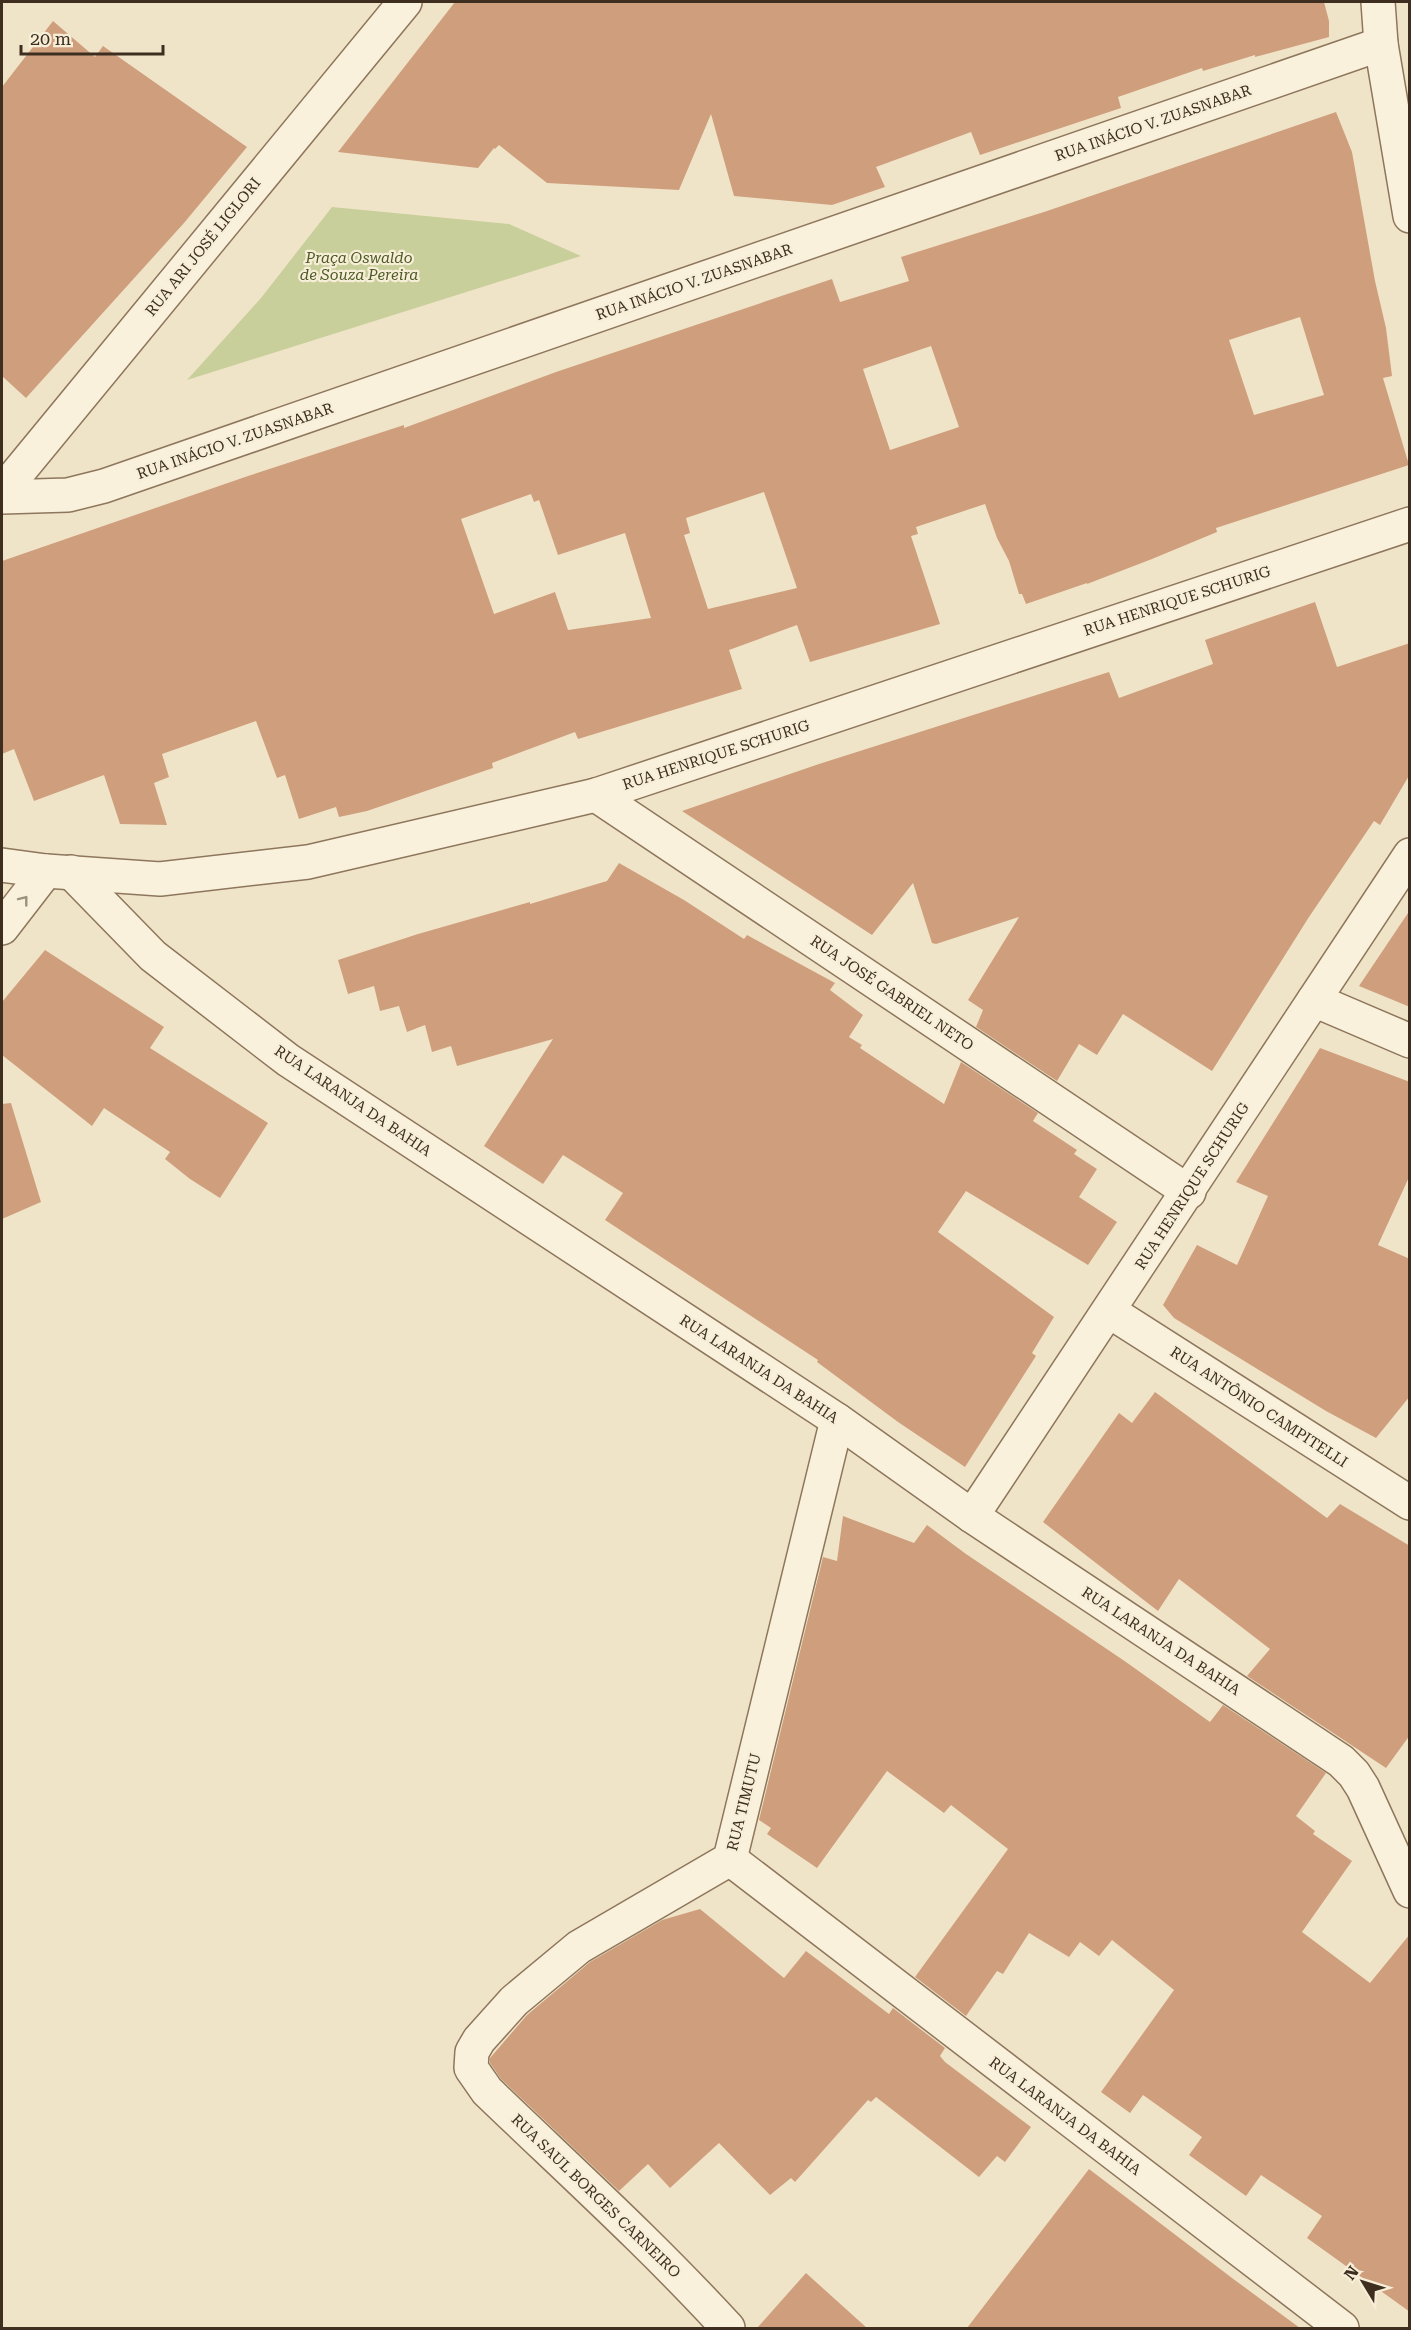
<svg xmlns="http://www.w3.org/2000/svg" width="1411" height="2330" font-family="'Roboto Serif',serif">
	<rect width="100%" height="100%" fill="#f0e4c8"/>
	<!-- green -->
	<polygon fill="#c9cf9b" points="332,207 509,224 581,256 187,380 261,298"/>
	<!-- building -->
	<g fill="#cf9f7d" fill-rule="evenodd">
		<polygon points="455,2 1324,2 1329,21 1329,37 1255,57 1255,55 1203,71 1202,68 1118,97 1121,108 980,155 971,132 876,167 885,187 832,205 734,196 711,114 679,190 547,183 499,145 495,149 494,148 478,168 338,152"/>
		<polygon points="53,21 95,57 103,46 247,147 184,223 26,398 2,376 2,87"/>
		<path d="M1336 112 1352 152 1375 281 1386 328 1392 376 1383 378 1409 465 1216 528 1217 532 1152 559 1087 584V583L1026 604 1022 594H1019L1009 561 997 538 985 504 916 527 918 534 911 536 940 624 810 662 797 625 729 650 742 689 578 739 575 732 492 763 493 768 367 811 339 817 336 807 299 819 285 775 277 778 256 721 162 754 169 777 154 783 167 825 120 824 104 775 34 801 14 749 2 754V561L248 476 404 425V428L556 372 832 279 840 302 909 281 901 257 1044 212ZM1300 317 1324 395 1254 415 1229 340ZM931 346 959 427 890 450 863 369ZM764 492 797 588 708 609 684 535 690 533 686 518ZM531 494 534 502 539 500 558 555 625 533 651 618 568 630 555 592 494 614 461 519Z"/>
		<polygon points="1315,602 1337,667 1410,643 1410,774 1380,825 1374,821 1309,917 1212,1071 1123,1014 1097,1055 1079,1044 1057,1081 976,1027 983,1010 968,1000 1019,917 936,944 932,943 913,883 872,935 682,811 819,764 1109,672 1119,698 1213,664 1205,640"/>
		<polygon points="619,863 684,900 744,939 747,935 835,983 830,990 863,1015 849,1037 862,1045 860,1048 944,1104 961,1062 1038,1113 1033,1121 1077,1150 1074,1154 1097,1169 1079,1197 1117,1222 1088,1265 966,1191 938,1232 1054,1317 1032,1353 1036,1356 965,1467 898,1422 817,1362 818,1360 605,1220 623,1193 563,1155 543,1184 484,1146 553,1039 457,1066 451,1046 432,1052 425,1025 407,1032 399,1006 380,1011 374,986 348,994 338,960 418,934 530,902 530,904 607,881"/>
		<polygon points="1410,910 1410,1007 1359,986"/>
		<polygon points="45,950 164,1027 150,1048 268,1123 220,1198 190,1179 165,1159 170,1152 104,1108 92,1126 2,1055 2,1002"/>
		<polygon points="1320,1048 1410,1082 1410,1175 1378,1245 1410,1259 1410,1396 1376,1438 1326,1411 1174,1318 1163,1305 1197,1245 1237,1265 1268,1196 1236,1182"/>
		<polygon points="11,1103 41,1202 2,1219 2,1104"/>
		<polygon points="1155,1392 1327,1518 1340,1504 1410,1546 1410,1735 1386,1768 1247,1676 1270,1649 1179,1579 1158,1611 1043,1522 1119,1413 1132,1423"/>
		<polygon points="843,1516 914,1543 927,1525 966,1554 1126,1662 1210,1722 1223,1705 1326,1773 1296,1816 1315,1831 1313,1834 1352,1861 1302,1932 1370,1983 1410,1934 1410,2312 1307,2238 1322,2216 1261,2175 1246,2196 1189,2155 1202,2137 1143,2095 1130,2113 1101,2092 1174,1990 1112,1940 1099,1956 1080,1942 1069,1957 1029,1933 1003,1974 997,1971 966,2016 915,1977 1008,1849 951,1805 944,1813 887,1771 817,1868 767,1834 771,1828 759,1820 823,1557 837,1561"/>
		<polygon points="700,1909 784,1978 806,1951 889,2014 893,2008 945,2048 940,2056 945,2062 1031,2127 1005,2162 997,2156 979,2177 876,2097 871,2102 868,2100 795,2182 791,2178 770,2195 719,2143 670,2188 648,2164 619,2191 501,2079 490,2063 490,2058 527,2015 590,1962 662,1920"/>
		<polygon points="1089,2169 1232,2278 1300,2328 967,2328"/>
		<polygon points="806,2273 867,2328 757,2328"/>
	</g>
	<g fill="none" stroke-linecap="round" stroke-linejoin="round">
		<!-- street casing -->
		<g stroke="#8d765c" stroke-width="36">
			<g id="street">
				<polyline points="1378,2 1381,44 1410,216"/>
				<polyline points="2,492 405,2"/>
				<polyline points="2,497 68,495 104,486 1381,44"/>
				<polyline points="596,795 1189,1192"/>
				<polyline points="2,865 46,871 160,879 308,862 596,795 1410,524"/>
				<polyline points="71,872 153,956 288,1060 837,1420 972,1516 1341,1761 1354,1774 1363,1788 1410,1891"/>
				<polyline points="2,928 46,871"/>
				<polyline points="1314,1000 1410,1041"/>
				<polyline points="1109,1311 1410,1503"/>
				<polyline points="972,1516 1410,855"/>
				<polyline points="730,1859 1342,2328"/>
				<path d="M728 2328C652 2245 568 2169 487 2091L471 2068 472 2052 479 2040 514 2001 579 1947 730 1859 837 1420"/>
			</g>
		</g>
		<!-- street -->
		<use href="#street" stroke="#faf1dc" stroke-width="33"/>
	</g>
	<!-- one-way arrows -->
	<defs><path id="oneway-chevron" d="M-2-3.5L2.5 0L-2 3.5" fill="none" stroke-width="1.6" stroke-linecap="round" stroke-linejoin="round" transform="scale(1.5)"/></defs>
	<use stroke="#9c907e" href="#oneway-chevron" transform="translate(24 900) rotate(-52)"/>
	<g text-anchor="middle" stroke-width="4.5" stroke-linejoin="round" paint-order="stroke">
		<!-- street labels -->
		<g font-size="15" fill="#3d2e20" stroke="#f7eed8">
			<text transform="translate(1153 123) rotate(-19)" y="5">RUA INÁCIO V. ZUASNABAR</text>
			<text transform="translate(203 247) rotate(-51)" y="5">RUA ARI JOSÉ LIGLORI</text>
			<text transform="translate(694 282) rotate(-19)" y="5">RUA INÁCIO V. ZUASNABAR</text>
			<text transform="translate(235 441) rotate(-19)" y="5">RUA INÁCIO V. ZUASNABAR</text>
			<text transform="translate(1177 601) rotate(-18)" y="5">RUA HENRIQUE SCHURIG</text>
			<text transform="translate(716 755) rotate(-18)" y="5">RUA HENRIQUE SCHURIG</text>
			<text transform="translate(892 993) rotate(34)" y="5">RUA JOSÉ GABRIEL NETO</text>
			<text transform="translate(353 1101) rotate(34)" y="5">RUA LARANJA DA BAHIA</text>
			<text transform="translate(1192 1186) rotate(-57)" y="5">RUA HENRIQUE SCHURIG</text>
			<text transform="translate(759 1369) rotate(33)" y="5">RUA LARANJA DA BAHIA</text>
			<text transform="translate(1259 1407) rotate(33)" y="5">RUA ANTÔNIO CAMPITELLI</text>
			<text transform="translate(1161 1641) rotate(33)" y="5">RUA LARANJA DA BAHIA</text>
			<text transform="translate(744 1802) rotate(-76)" y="5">RUA TIMUTU</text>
			<text transform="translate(1065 2116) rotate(37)" y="5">RUA LARANJA DA BAHIA</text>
			<text transform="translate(596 2196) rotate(44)" y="5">RUA SAUL BORGES CARNEIRO</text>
		</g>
		<!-- park labels -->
		<g font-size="15" font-style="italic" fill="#4d5a26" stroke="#f7eed8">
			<text x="359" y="263">Praça Oswaldo<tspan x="359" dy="17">de Souza Pereira</tspan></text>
		</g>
	</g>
	<!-- border -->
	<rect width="1411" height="2330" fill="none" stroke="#3d2e20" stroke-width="6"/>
	<!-- north arrow -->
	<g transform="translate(1363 2282) rotate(308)" stroke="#f7eed8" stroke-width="4.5" paint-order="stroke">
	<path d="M0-4.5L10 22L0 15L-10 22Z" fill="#3d2e20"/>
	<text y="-9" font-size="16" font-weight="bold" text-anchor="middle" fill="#3d2e20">N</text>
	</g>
	<!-- scale -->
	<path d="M21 45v9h142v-9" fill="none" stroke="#3d2e20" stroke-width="3"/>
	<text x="30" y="45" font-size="18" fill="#3d2e20" stroke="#f7eed8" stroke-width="4.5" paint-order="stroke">20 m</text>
</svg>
